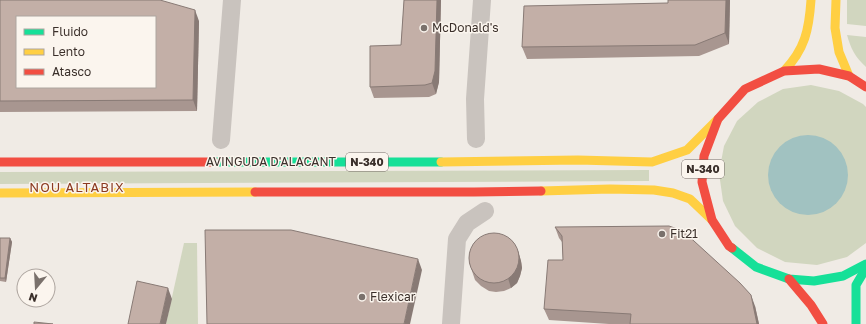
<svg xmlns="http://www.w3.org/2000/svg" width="866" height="324" font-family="'Golos Text',sans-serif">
	<rect width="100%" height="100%" fill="#f0ebe5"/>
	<!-- green -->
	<g fill="#d1d6bf">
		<polygon points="847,0 866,0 866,26 847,24"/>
		<path d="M847 35 866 37V67C855 57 851 49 847 35Z"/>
		<polygon points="811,85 839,91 863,104 866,107 866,243 847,257 817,265 785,262 757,248 735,226 723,201 719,173 724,146 737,121 758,102 783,89"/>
		<polygon points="649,170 649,181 0,184 0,172"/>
		<polygon points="184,243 197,243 198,324 166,324"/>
	</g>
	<!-- water -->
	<circle fill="#a1c2c1" cx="808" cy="175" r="40"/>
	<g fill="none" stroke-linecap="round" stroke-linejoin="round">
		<!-- street -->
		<g stroke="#c9c3be" stroke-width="18">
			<polyline points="476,139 475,99 482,0"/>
			<polyline points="221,140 232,0"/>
			<polyline points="451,324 457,239 467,223 485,211"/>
		</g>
		<!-- fast -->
		<g stroke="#16e098" stroke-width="9">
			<polyline points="214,162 441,162"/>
			<polyline points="732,248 756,267 789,279 814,281 843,276 866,264"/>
			<polyline points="856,324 856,285 866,268"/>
		</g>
		<!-- slow -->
		<g stroke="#ffcf43" stroke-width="9">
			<polyline points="836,0 835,28 839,52 849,76"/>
			<path d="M784 71C805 49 809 30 811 0"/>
			<polyline points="441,162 578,160 652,162 687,150 718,119"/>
			<polyline points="541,191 610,189 654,190 673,193 690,199 712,220"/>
			<polyline points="0,193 255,192"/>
		</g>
		<!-- jam -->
		<g stroke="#f24e42" stroke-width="9">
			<polyline points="0,162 214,162"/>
			<polyline points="255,192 474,192 541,191"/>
			<polyline points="732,248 729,246 712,220 702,182 704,156 718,119 745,89 784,71 819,69 849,76 866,87"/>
			<polyline points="789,279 811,305 823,324"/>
		</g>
	</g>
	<!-- wall -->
	<g fill="#a89690">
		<polygon points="0,0 199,21 197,111 0,112"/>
		<polygon points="404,0 441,0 439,82 436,94 429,97 374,98 370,87 401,45"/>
		<polygon points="730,0 729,44 699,56 527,59 522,47"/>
		<polygon points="555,227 755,306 759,324 609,324 549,320 544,309 563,260 562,242 559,238"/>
		<polygon points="0,238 10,238 12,242 6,282 0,281"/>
		<polygon points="518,251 521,261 522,268 520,276 517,283 511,288 504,291 496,292 489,291 481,286 475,280 469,262"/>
	</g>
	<!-- shaded-wall -->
	<g fill="#887a75">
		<polygon points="437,0 441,0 439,82 436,94 432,83"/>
		<polygon points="726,0 730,0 729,44 725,33"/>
		<polygon points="195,10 199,21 197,111 193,100"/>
		<polygon points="10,238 12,242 6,282 5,278"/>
		<polygon points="518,251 521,261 522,268 520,276 517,283 511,288 508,278"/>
		<polygon points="418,259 422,270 410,324 404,324"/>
		<polygon points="168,288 172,299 166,324 160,324"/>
		<polygon points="751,295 755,306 759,324 757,324"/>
	</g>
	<!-- building -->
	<g fill="#c3afa7" stroke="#887a75" fill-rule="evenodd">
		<path d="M0 0H160L195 10 193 100 0 101ZM17 17H155V87H17Z"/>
		<polygon points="404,0 437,0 435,71 432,83 425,85 370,87 370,46 401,45"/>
		<polygon points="668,0 726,0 725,33 695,45 522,47 524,6 668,3"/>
		<polygon points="669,226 683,231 740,283 751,295 757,324 630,324 631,314 544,309 548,260 563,260 562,236 555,227"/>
		<polygon points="205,230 291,230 418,259 404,324 207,324"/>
		<circle cx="494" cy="258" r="25"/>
		<polygon points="0,238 10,238 5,278 0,278"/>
		<polygon points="137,281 168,288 160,324 128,324"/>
		<polygon points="34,322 53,324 34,324"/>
	</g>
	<!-- markers -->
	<g fill="#7a716c" stroke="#fbf5ee" stroke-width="1.5">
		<circle cx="424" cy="28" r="4"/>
		<circle cx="662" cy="234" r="4"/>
		<circle cx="362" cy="297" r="4"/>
	</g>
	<g text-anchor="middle" stroke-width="3" stroke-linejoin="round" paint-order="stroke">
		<!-- shield labels -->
		<g fill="#fbf5ee" stroke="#756b66" stroke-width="1">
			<rect x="346" y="153" width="42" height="18" rx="3"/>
			<rect x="682" y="160" width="42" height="18" rx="3"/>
		</g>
		<g font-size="11" font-weight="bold" fill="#3b302b">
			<text x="367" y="166">N-340</text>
			<text x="703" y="173">N-340</text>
		</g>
		<!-- poi labels -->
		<g font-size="12" fill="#3b302b" stroke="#fbf5ee" text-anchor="start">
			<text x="432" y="32">McDonald's</text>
			<text x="670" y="238">Fit21</text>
			<text x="370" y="301">Flexicar</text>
		</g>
		<!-- street labels -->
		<g font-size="12" fill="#3b302b" stroke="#fbf5ee">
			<text x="271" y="166">AVINGUDA D'ALACANT</text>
		</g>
		<!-- neighbourhood labels -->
		<g font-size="13" letter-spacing="1" fill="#8c3b22" stroke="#fbf5ee">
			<text x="77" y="192">NOU ALTABIX</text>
		</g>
	</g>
	<!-- legend -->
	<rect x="16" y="16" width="140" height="72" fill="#fbf5ee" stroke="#aea6a0"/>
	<rect x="24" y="29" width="20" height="6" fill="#16e098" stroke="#aea6a0"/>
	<text x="52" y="36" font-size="12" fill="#3b302b">Fluido</text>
	<rect x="24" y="49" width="20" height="6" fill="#ffcf43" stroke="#aea6a0"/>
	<text x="52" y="56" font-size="12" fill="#3b302b">Lento</text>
	<rect x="24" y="69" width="20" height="6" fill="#f24e42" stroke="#aea6a0"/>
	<text x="52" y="76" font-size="12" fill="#3b302b">Atasco</text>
	<!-- north arrow -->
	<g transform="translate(36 288) rotate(198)"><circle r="19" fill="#fbf5ee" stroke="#aea6a0"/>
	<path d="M0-3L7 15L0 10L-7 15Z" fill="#7a716c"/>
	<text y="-6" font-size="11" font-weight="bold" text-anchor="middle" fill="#3b302b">N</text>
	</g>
</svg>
